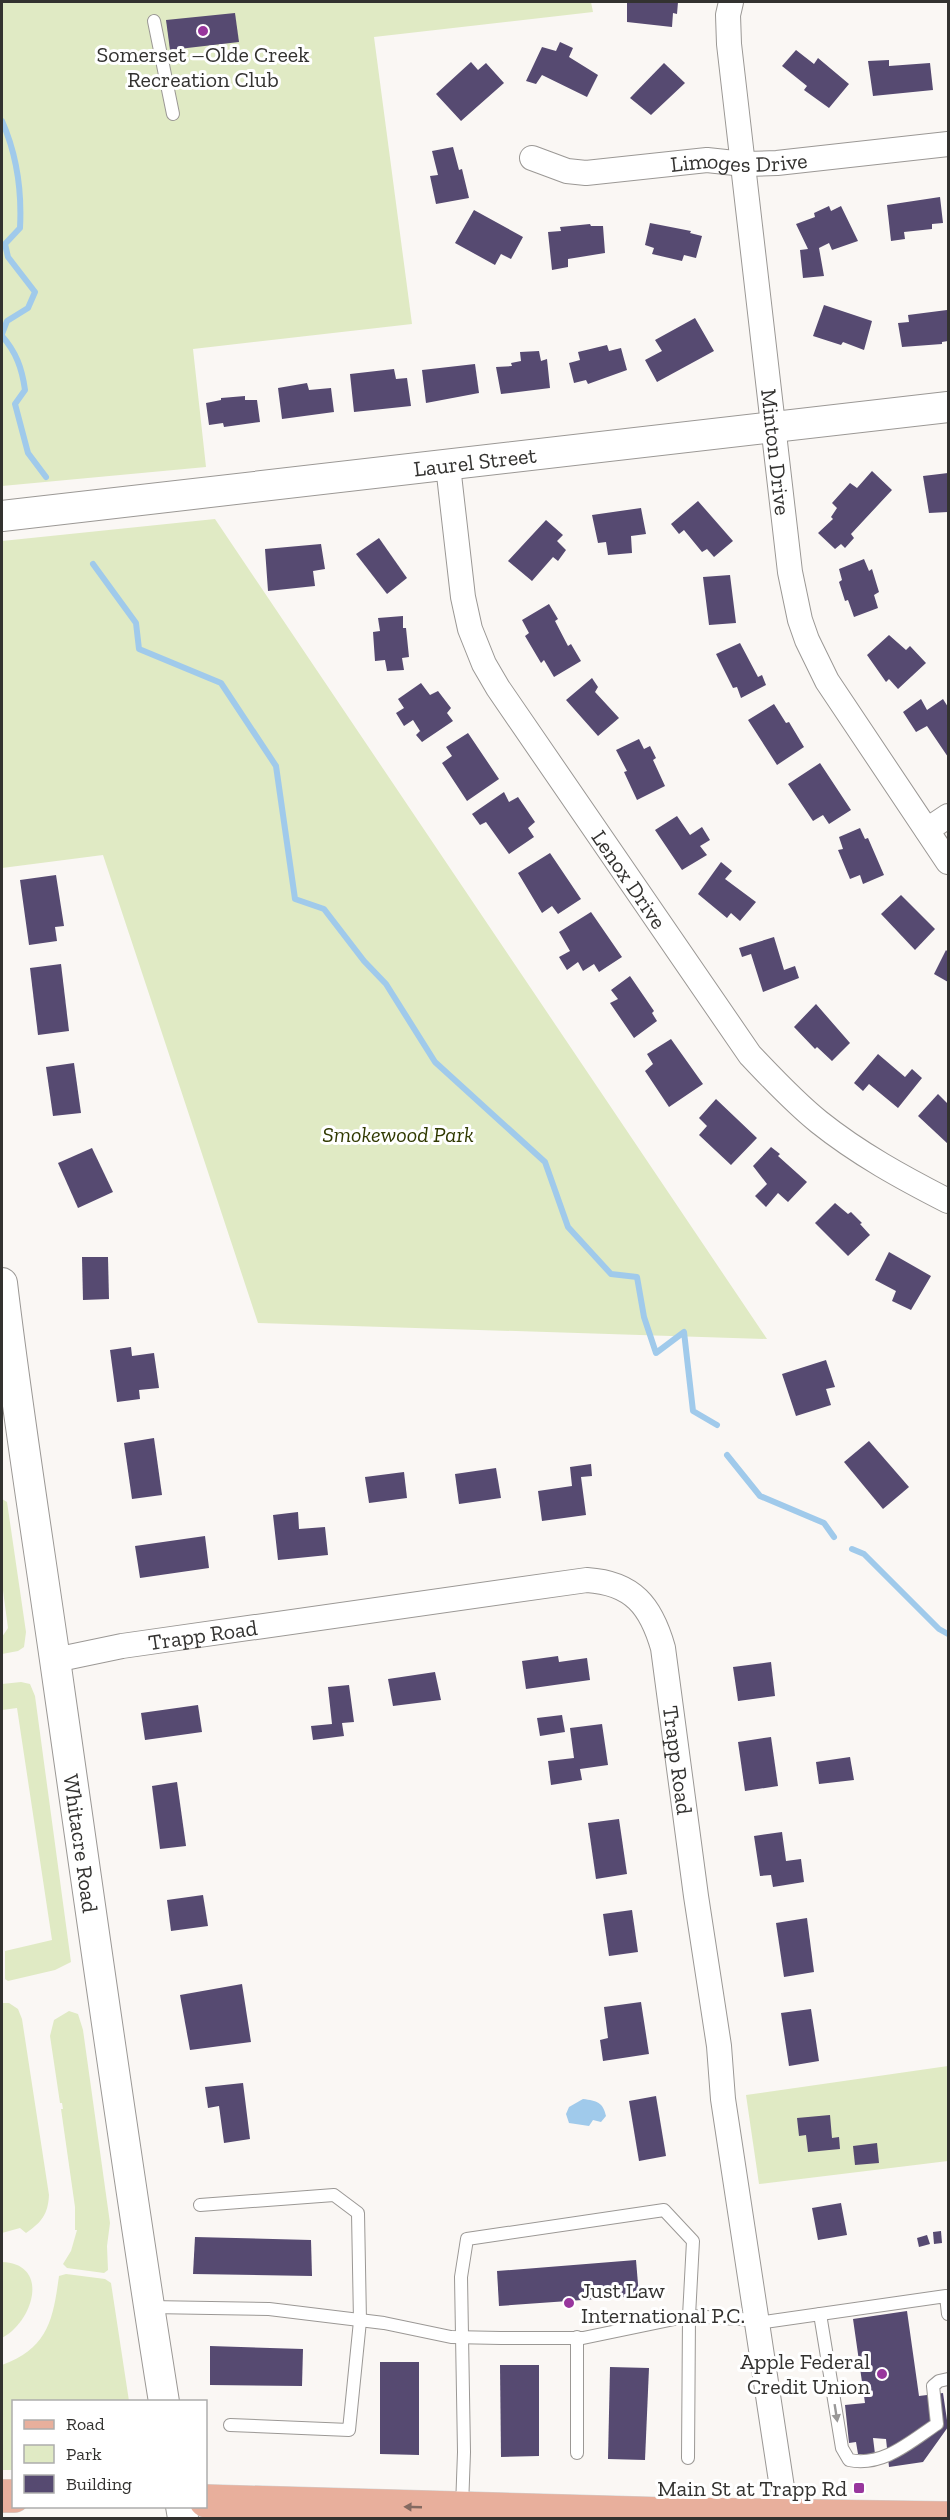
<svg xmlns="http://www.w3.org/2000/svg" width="950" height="2520" font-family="'Zilla Slab',serif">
	<rect width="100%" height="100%" fill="#faf7f4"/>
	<!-- green -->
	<g fill="#e0eac4">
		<polygon points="2,2 591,2 593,12 374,37 412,324 193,349 206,467 2,486"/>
		<polygon points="215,519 767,1339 258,1323 103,855 2,868 2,541"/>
		<polygon points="2,1499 7,1502 26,1632 24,1647 18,1651 2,1654 2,1637 8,1628 2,1583"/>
		<polygon points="21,1682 30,1684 35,1696 71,1962 55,1970 8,1981 5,1979 5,1951 52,1940 17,1708 2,1710 2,1684"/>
		<path d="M2 2003H9L18 2009 22 2019 49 2195C48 2214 42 2222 26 2233L20 2228 2 2233Z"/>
		<polygon points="69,2011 78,2014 83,2030 110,2223 107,2246 108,2270 104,2273 67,2268 63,2264 71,2251 77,2230 75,2230 75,2207 61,2109 63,2109 62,2103 60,2103 50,2036 54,2020"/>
		<polygon points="948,2066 948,2161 759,2184 746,2095"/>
		<path d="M2 2262C51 2264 33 2322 2 2338Z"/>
		<path d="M66 2274 105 2279 111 2283 129 2401 14 2402 13 2470H2V2365C48 2348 53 2320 59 2276Z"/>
	</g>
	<!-- water -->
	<path fill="#a0caeb" d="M583 2099C597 2101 603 2102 606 2116L601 2122 593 2120 589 2126 569 2123 566 2114 569 2107Z"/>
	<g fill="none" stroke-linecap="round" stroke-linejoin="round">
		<!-- stream -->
		<g stroke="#a0caeb" stroke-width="6">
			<path d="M2 121C17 155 22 190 20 228L5 244 8 257 35 292 28 308 7 321 2 334"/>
			<path d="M2 336C16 352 22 368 25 390L15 404 28 453 46 477"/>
			<polyline points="93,564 136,623 139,649 221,683 276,766 295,899 324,909 364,961 386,984 435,1062 545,1162 568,1227 611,1274 637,1277 644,1317 656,1353 684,1332 693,1411 717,1425"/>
			<polyline points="727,1455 760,1496 824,1523 834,1537"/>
			<polyline points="852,1549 864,1554 939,1629 948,1634"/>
		</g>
	</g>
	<!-- building -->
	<g fill="#564a71">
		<polygon points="627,2 678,2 677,14 673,13 672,27 627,22"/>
		<polygon points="235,13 239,42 170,50 166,20"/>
		<polygon points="560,42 573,48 569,57 598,75 587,97 542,75 536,84 526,81 542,47 556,51"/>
		<polygon points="796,50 814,64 818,58 849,84 829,108 804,90 807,86 782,66"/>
		<polygon points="889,60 889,66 930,63 933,90 873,96 868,61"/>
		<polygon points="471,62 478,70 486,63 504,83 461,121 436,94"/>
		<polygon points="664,63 685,83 651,115 630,98"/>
		<polygon points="453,147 459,170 462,169 469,198 436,204 430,176 438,175 432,151"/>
		<polygon points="940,197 943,223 932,224 932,229 904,232 905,239 891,241 887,205"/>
		<polygon points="829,206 831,211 841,206 858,241 832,250 829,243 819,248 824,276 803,278 800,250 808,249 796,224 815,217 814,213"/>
		<polygon points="474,210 523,237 511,259 501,254 495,265 455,243"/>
		<polygon points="650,223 691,231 690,233 702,236 696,258 684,255 682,261 652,254 654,248 645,245"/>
		<polygon points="590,224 591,226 603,226 605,253 568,259 568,267 552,270 548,232 561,231 560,227"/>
		<polygon points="824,305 872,321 864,350 843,342 841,345 813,336"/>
		<polygon points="947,310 948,341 942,342 942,344 902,347 898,323 909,322 908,315"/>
		<polygon points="695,318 714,351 657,382 645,360 662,351 655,340"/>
		<polygon points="607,345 609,351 621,348 627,370 588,384 586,380 574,383 569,363 580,360 578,352"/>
		<polygon points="539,351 541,361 547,359 550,388 501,394 496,367 512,366 511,363 521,361 520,352"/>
		<polygon points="475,364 479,393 426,403 422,370"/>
		<polygon points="394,369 396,379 407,378 411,406 354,412 350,374"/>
		<polygon points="307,383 309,390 331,388 334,412 282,419 278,388"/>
		<polygon points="245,396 245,400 257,400 260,422 224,427 223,423 209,425 206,403 221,400 221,398"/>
		<polygon points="872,471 892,490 851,534 854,538 845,548 841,544 835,549 818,533 833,519 831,517 837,508 832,503 850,483 857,488"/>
		<polygon points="948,473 948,512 929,513 923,476"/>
		<polygon points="698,501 733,541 714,557 707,549 702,552 684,530 679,534 671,524"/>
		<polygon points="641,508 646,534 631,536 632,553 608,555 606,542 598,543 592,515"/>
		<polygon points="546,520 563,535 557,541 566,550 558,561 553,557 532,581 508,561"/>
		<polygon points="379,538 407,578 387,594 356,554"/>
		<polygon points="321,544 325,569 313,571 315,586 268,591 265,549"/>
		<polygon points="864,559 869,571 872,569 879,592 874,595 878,608 854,617 848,600 845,601 839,582 842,580 839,569"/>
		<polygon points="730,575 736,623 709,625 703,577"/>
		<polygon points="549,604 558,619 555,621 568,646 571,644 581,661 554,677 544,660 541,663 525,636 529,633 522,620"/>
		<polygon points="403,616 403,628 406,628 409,657 402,658 404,670 387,671 385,660 375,661 373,632 380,631 378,618"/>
		<polygon points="889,635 906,650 910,646 926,663 898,689 889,679 886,682 867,655"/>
		<polygon points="740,643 758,677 762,675 766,685 741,698 737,687 733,688 716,654"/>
		<polygon points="592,678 598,687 595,692 619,718 598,736 566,700"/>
		<polygon points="421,683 430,695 438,691 451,708 447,713 453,721 422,742 416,735 420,731 413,720 404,726 396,713 404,708 398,699"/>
		<polygon points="921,699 927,710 943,699 948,707 948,757 927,726 916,732 903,712"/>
		<polygon points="774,704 786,723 789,722 804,747 777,765 748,720"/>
		<polygon points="468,733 499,779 467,801 442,763 452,756 446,747"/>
		<polygon points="639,739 644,749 650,746 656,758 653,760 665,786 637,800 624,772 627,771 616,750"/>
		<polygon points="820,763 851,810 829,824 823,815 813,821 788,784"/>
		<polygon points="504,792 509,802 518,797 535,822 528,828 534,837 509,854 486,822 480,825 472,814"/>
		<polygon points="677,816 690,835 702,827 710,840 700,846 707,855 682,870 655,830"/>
		<polygon points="860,828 865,839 868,838 884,875 863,884 860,875 850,879 838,850 843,849 839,837"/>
		<polygon points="550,853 581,899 558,914 552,906 542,913 518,873"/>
		<polygon points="721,862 732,871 725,879 756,902 740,921 731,913 727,918 698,894"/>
		<polygon points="56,875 64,926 55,927 57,941 29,945 20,880"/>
		<polygon points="901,895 935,929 915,950 881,914"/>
		<polygon points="591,912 622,957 599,972 594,964 583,971 578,962 567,970 559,957 570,951 559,932"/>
		<polygon points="774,937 784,970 795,966 799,978 763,992 751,954 742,957 739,948"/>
		<polygon points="946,950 948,952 948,982 934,974"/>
		<polygon points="61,964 69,1031 38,1035 30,968"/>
		<polygon points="630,976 654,1011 652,1013 657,1021 634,1038 610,1003 618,999 611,990"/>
		<polygon points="816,1004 850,1043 832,1061 817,1047 815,1049 794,1027"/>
		<polygon points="671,1039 703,1084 669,1107 645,1071 653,1064 647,1054"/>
		<polygon points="878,1054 905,1077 912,1069 922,1078 898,1108 869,1084 863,1091 854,1083"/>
		<polygon points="74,1063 81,1113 53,1116 46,1067"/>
		<polygon points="938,1094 948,1104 948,1144 918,1116"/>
		<polygon points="716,1099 757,1138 731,1165 699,1135 707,1126 699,1118"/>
		<polygon points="771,1147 780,1154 778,1156 807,1182 788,1202 778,1193 766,1207 755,1196 767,1184 753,1166"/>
		<polygon points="92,1148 113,1192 78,1208 58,1163"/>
		<polygon points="835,1203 848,1214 851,1212 862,1223 860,1224 870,1235 848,1256 815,1223"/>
		<polygon points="889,1252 931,1276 911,1310 892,1301 896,1291 875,1280"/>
		<polygon points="82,1257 108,1257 109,1299 83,1300"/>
		<polygon points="131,1347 132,1356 154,1353 159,1388 139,1390 140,1399 117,1402 110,1350"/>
		<polygon points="826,1360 835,1387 826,1389 831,1405 796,1416 782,1374"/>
		<polygon points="154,1438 162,1495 132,1499 124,1443"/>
		<polygon points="869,1441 909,1487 883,1509 844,1462"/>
		<polygon points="591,1464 592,1476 581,1477 586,1515 542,1521 538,1491 572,1486 570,1467"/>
		<polygon points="496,1468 501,1498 459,1504 455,1474"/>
		<polygon points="404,1472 407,1498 369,1503 365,1477"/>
		<polygon points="298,1512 299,1529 325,1527 328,1555 278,1560 273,1515"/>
		<polygon points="205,1536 209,1568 140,1578 135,1546"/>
		<polygon points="558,1656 559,1662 587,1658 590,1680 526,1689 522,1661"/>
		<polygon points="771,1662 775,1696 738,1701 733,1667"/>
		<polygon points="435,1672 441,1700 393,1706 388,1679"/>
		<polygon points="349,1685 354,1722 342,1723 344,1736 313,1740 311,1726 332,1724 328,1687"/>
		<polygon points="198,1705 202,1732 145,1740 141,1713"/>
		<polygon points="562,1715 565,1732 540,1736 537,1718"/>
		<polygon points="602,1724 608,1765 580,1769 582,1780 551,1785 548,1761 574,1758 570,1728"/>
		<polygon points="771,1737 778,1786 745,1791 738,1742"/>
		<polygon points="850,1757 854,1780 819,1784 816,1762"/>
		<polygon points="177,1782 186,1846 160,1849 152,1786"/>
		<polygon points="619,1819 627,1874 596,1879 588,1823"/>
		<polygon points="782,1832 786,1861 801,1859 804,1882 773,1887 771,1875 760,1876 754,1836"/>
		<polygon points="203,1895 208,1926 171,1931 167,1900"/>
		<polygon points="632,1910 638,1952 609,1956 603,1914"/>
		<polygon points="807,1918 814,1972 784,1977 776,1923"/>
		<polygon points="242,1984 251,2042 190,2050 180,1995"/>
		<polygon points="641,2002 649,2054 603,2061 600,2040 608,2038 604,2007"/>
		<polygon points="811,2009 819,2061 789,2066 781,2013"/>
		<polygon points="243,2083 250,2139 224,2143 219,2106 208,2108 205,2087"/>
		<polygon points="656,2096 666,2156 639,2161 629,2101"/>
		<polygon points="830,2115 832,2138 839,2137 840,2149 808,2152 806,2135 799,2136 797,2118"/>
		<polygon points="877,2143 879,2163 855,2165 853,2146"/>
		<polygon points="841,2203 847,2235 818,2240 812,2208"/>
		<polygon points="941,2231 942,2243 934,2244 933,2232"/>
		<polygon points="927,2235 930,2244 919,2247 917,2238"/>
		<polygon points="195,2237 311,2240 312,2276 193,2274"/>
		<polygon points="636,2260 639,2296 499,2306 497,2271"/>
		<polygon points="907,2311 919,2396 943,2393 948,2427 923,2462 889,2467 886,2439 873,2438 875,2454 858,2454 856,2442 849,2443 845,2405 865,2403 853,2319"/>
		<polygon points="210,2346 303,2349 302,2386 210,2385"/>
		<polygon points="380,2362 419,2362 419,2455 380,2454"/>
		<polygon points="500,2365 539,2365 539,2456 501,2457"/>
		<polygon points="610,2367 649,2368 645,2460 608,2459"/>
	</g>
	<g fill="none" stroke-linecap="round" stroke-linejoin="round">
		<!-- service casing -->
		<g stroke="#9b9895" stroke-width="14">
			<g id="service">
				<polyline points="154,21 173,114"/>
				<polyline points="200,2205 334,2195 358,2213 360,2321 349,2430 230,2425"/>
				<polyline points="150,2307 269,2309 384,2323 451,2337 501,2338 583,2338 689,2316 757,2320"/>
				<path d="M820 2314 842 2448 849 2460C883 2467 910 2442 937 2424L933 2386 939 2381 948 2379"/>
				<polyline points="758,2323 946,2296 948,2314"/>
				<polyline points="577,2453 577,2337"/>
				<polyline points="462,2507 464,2452 461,2277 467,2239 664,2210 693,2241 689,2316 688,2458"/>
			</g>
		</g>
		<!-- minor casing -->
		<g stroke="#9b9895" stroke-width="26">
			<g id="minor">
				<path id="s1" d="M731 2 728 15 729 44 790 572 800 620 807 640 827 681 948 862"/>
				<path id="s2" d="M532 158 567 171 586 173 707 160 744 164 777 163 948 144"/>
				<path id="s3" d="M448 466 463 597 470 629 484 664 498 688 750 1055C772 1078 794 1102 819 1122 859 1154 903 1178 948 1201"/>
				<polyline points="927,830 948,816"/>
				<path id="s4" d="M55 1660 122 1646 587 1580C633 1583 651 1606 663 1648L696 1896 719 2046 723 2099 786 2514"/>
			</g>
		</g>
		<!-- tertiary casing -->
		<g stroke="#9b9895" stroke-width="32">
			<g id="tertiary">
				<path id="s5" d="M2 516 948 407"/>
				<path id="s6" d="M2 1283C18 1418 40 1553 59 1688 93 1926 126 2164 164 2402"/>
				<polyline points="181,2506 183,2518"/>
			</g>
		</g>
		<!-- primary casing -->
		<g stroke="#d2d2d1" stroke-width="34">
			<g id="primary">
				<polyline points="2,2496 14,2496"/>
				<polyline points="206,2501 669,2514 948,2518"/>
			</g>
		</g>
		<!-- service -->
		<use href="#service" stroke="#fff" stroke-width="12"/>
		<!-- minor -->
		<use href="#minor" stroke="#fff" stroke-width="24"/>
		<!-- tertiary -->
		<use href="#tertiary" stroke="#fff" stroke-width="30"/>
		<!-- primary -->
		<use href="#primary" stroke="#e8af9c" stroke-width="33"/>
	</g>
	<!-- one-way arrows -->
	<defs><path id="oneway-solid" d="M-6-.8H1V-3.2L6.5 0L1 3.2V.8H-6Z" transform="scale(1.5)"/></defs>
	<use fill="#999898" href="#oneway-solid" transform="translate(836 2413) rotate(81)"/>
	<use fill="#846a61" href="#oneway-solid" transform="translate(413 2507) rotate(-178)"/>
	<!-- markers -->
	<g fill="#98369d" stroke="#fff" stroke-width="2">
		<circle cx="203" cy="31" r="6"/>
		<circle cx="569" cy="2303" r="6"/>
		<circle cx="882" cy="2374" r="6"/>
		<rect x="853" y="2482" width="12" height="12" rx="3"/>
	</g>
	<g text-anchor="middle" stroke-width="6" stroke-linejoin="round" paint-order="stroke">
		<!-- poi labels -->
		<g font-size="22" fill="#333230" stroke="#fff" text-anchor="end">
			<text x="203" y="62" text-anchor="middle">Somerset –Olde Creek<tspan x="203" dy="25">Recreation Club</tspan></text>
			<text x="581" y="2298" text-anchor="start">Just Law<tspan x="581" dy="25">International P.C.</tspan></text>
			<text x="870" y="2369">Apple Federal<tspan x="870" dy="25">Credit Union</tspan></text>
			<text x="847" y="2496">Main St at Trapp Rd</text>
		</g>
		<!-- street labels -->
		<g font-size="22" fill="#333230" stroke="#fff">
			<text dy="8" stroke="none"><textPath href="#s2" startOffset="210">Limoges Drive</textPath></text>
			<text dy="8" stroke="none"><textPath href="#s1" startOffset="453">Minton Drive</textPath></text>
			<text dy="8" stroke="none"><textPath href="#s5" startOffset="476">Laurel Street</textPath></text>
			<text dy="8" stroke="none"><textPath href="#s3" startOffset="462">Lenox Drive</textPath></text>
			<text dy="8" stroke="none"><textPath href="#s4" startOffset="150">Trapp Road</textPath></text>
			<text dy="8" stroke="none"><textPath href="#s4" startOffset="762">Trapp Road</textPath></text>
			<text dy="8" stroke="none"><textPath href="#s6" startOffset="566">Whitacre Road</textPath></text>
		</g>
		<!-- park labels -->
		<g font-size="22" font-style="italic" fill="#313a02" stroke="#fff">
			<text x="398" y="1142">Smokewood Park</text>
		</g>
	</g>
	<!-- border -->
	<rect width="950" height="2520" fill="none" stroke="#333230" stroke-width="6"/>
	<!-- legend -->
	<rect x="12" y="2400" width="195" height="108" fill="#ffffff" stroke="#adadac" stroke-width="1.5"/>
	<rect x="24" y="2420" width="30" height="9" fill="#e8af9c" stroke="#adadac" stroke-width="1.5"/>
	<text x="66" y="2430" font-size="18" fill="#333230">Road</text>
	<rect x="24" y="2445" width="30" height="18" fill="#e0eac4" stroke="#adadac" stroke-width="1.5"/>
	<text x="66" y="2460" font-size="18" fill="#333230">Park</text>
	<rect x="24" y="2475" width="30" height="18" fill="#564a71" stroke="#adadac" stroke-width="1.5"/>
	<text x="66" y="2490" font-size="18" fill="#333230">Building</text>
</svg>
